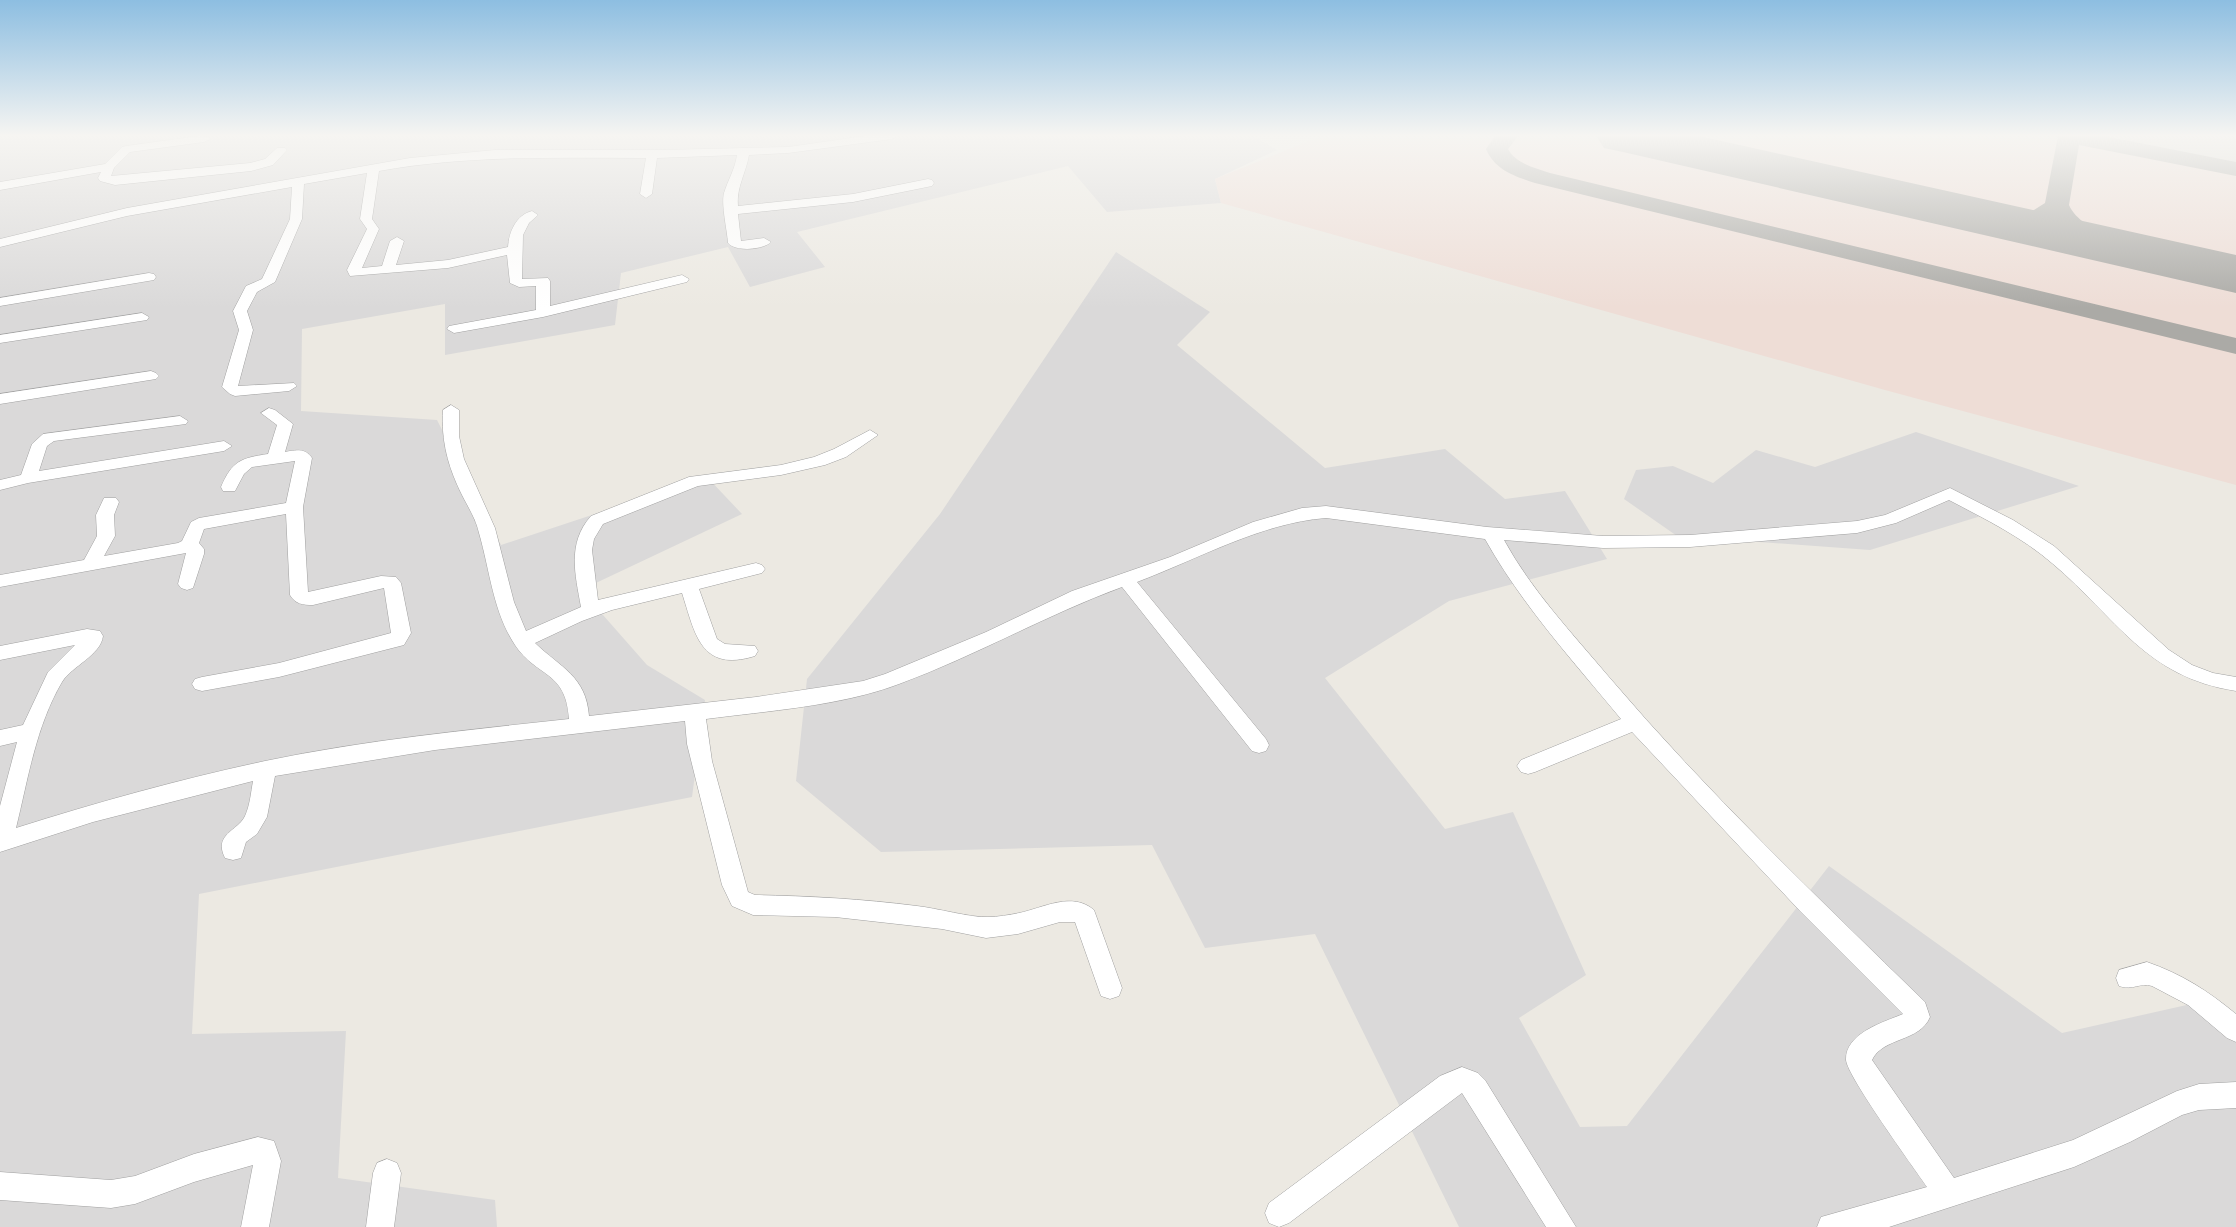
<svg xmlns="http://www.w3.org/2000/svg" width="2236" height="1227" font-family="Poppins,sans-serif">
	<rect width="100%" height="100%" fill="#ece9e2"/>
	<!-- residential -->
	<g fill="#dad9d9">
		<polygon points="0,136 1253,136 1277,150 1215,179 1221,203 1107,212 1068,166 797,232 825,267 750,287 728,247 621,273 615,325 445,355 445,304 302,329 301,411 437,420 501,545 707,477 742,514 581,590 647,665 705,700 692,797 199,894 192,1034 346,1031 338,1178 495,1200 497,1227 0,1227"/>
		<polygon points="1116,252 1210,312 1177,345 1325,468 1445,449 1505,499 1565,491 1607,559 1449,601 1325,678 1445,829 1513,812 1586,975 1519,1018 1580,1127 1627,1126 1829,866 2062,1033 2200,1002 2236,1034 2236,1227 1459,1227 1315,934 1205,948 1152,845 881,852 796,781 807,679 940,514"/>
		<polygon points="1916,432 2079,486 1870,550 1677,536 1624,499 1636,470 1673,466 1713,483 1756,450 1815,467"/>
	</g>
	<!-- military -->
	<polygon fill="#eeddd6" points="1321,136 2236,136 2236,485 1885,390 1221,203 1215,179"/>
	<!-- airport -->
	<polygon fill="#dbd9d4" points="2089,136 2236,136 2236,165"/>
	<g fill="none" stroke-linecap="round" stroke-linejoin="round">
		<!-- taxiway -->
		<g fill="#abaaa6" fill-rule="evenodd">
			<path d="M1495 136H1518L1508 149C1516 164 1536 168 1550 173L2236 338V354L1535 183C1514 176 1495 170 1486 149Z"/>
			<path d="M2058 136H2104L2236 162V176L2079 145 2069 205C2076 221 2094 227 2104 241L2100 246C2081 251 2065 234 2052 221L2023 229 1990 226 1987 221 1990 216 2029 213 2045 203Z"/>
		</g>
		<!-- runway -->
		<polygon fill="#abaaa6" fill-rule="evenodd" points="1596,136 1699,136 2236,255 2236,293 1623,152 1604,148"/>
		<!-- minor casing -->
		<g stroke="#a0a0a0" stroke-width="1">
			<g id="minor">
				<polygon points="199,136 208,137 210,139 204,142 130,152 114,168 111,176 250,163 265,159 277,148 285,148 287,150 273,165 251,171 115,185 100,181 98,178 101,172 0,190 0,182 105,164 122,147 126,146"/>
				<path d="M865 136H898L892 139 788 153 749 155C746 173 736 188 738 206L853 194 928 179 932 180 934 183 932 186 853 202 738 214 741 241 764 238 771 242C763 250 736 252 728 243 727 229 721 205 724 193 728 180 735 169 737 155L657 158 652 194 646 198 640 194 646 158C556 158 468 155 379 171L372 219 379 229 362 268 382 266 390 241 397 237 404 241 396 265 448 260 508 247C509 232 516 215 532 211L538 215 529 223 523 235 522 279 548 278 550 281V306L682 275 689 279 687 282 543 317 454 333 447 329 449 326 536 310V286L519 287 510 283 507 255 448 268 350 276 347 270 367 229 360 219 367 173 304 184 302 219 275 282 257 292 247 311 253 330 238 386 294 383 297 386 289 391 235 396 230 394 222 387 239 330 233 311 246 286 262 279 290 219 292 187 127 216 0 247V239L127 208 410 158 495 150H663L788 147Z"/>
				<polygon points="149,273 154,274 156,277 154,280 0,306 0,298"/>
				<polygon points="142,313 149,317 147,320 0,343 0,335"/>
				<polygon points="151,371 156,373 159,376 156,379 0,404 0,394"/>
				<path d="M451 405 459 410V436L464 459 495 528 514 602 526 631 581 607C575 574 567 543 591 516L689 477 781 465 814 457 834 449 870 430 878 435 846 457 825 465 781 475 698 486 603 524 594 539 592 550 598 600 756 563 762 565 765 569 762 573 699 589 717 639 725 644 755 646 758 651 755 656C700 673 695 633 682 593L612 610 582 621 535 643C561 668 586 676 589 716L756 697 863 681 885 674 986 632 1072 591 1170 557 1253 522 1302 508 1326 506 1487 527 1603 536 1690 535 1857 521 1885 515 1950 488 2013 520 2054 546 2169 650 2192 665 2213 673 2236 677V691C2145 677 2117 618 2053 564 2022 537 1985 519 1949 500L1896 523 1857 533 1690 547 1603 548 1504 540C1532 591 1572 633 1609 677 1707 792 1817 897 1925 1002L1930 1017C1920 1042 1883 1037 1872 1060L1954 1178 2073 1140 2177 1091 2199 1084 2236 1082V1108L2199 1110 2182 1115 2130 1142 2074 1167 1889 1227H1817L1821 1217 1927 1187C1914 1168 1847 1076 1846 1060 1845 1033 1884 1022 1903 1014L1800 911 1632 732 1535 772 1528 774 1521 772 1517 766 1521 760 1621 719C1573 661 1522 605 1485 539L1326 518C1261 523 1198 559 1137 582L1266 739 1269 745 1266 751 1259 753 1252 751 1122 587C1046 615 975 656 899 684 841 706 767 711 706 719L712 761 748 892 755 895C809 896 863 899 917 906 936 908 972 918 988 917 998 917 1009 915 1019 913 1043 908 1072 891 1094 910L1122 988 1119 996 1110 999 1101 996 1075 922H1060L1018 934 986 938 942 929 835 917 753 915 732 906 722 885 687 744 685 721 435 750 275 776 267 817 257 834 246 842 241 858 233 860 225 858C213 834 238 831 245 816 250 805 251 792 253 781L93 822 0 852V806L17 742 0 746V730L23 725 48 672 75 645 0 660V646L87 629 100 631 103 636C101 655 72 666 62 682 36 726 28 779 16 828 98 802 181 779 265 761 365 740 468 730 569 719 566 670 537 678 515 645 493 612 490 571 479 533 476 519 468 507 462 495 448 467 441 441 443 410Z"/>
				<path d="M269 408 275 410 293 424 285 452C296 450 305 448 312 458L303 507 308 592 381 576 396 577 401 583 411 633 404 645 279 677 202 691 195 689 192 684 195 679 202 677 279 663 391 633 384 588 313 605C303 605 295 604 290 595L286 514 204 529 199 543 204 549V554L193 588 187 590 181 588 178 584 186 553 0 587V575L84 560 97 536 96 515 104 498H116L119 502 114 515 115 536 104 556 178 543 182 541 191 522 199 518 286 503 295 461 252 467 244 474 235 491H223L221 487C232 461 241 458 268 454L277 425 261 413Z"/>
				<polygon points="180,416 188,421 186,424 54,441 47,446 39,471 224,441 232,446 224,451 28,483 0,490 0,480 21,475 32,444 43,434"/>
				<path d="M2147 962C2182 974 2208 991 2236 1014V1042L2227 1038 2188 1005 2152 986C2140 982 2133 991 2119 986L2116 978 2119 970Z"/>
				<polygon points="1462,1067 1478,1073 1485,1080 1576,1227 1546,1227 1462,1093 1289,1223 1279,1227 1269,1223 1265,1213 1269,1203 1440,1076"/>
				<polygon points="258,1137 274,1141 281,1161 269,1227 241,1227 253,1165 194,1182 135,1204 111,1208 0,1200 0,1172 111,1180 135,1176 194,1154"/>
				<polygon points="387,1159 397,1163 401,1173 394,1227 366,1227 373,1173 377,1163"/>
			</g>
		</g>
		<!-- minor -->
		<use href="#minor" fill="#fff" fill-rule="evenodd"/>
	</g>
	<!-- sky -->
	<linearGradient id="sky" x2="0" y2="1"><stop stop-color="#8dbee1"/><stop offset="0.44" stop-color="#f6f5f2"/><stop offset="1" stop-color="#f6f5f2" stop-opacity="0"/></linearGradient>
	<rect width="2236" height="308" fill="url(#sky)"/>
</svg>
